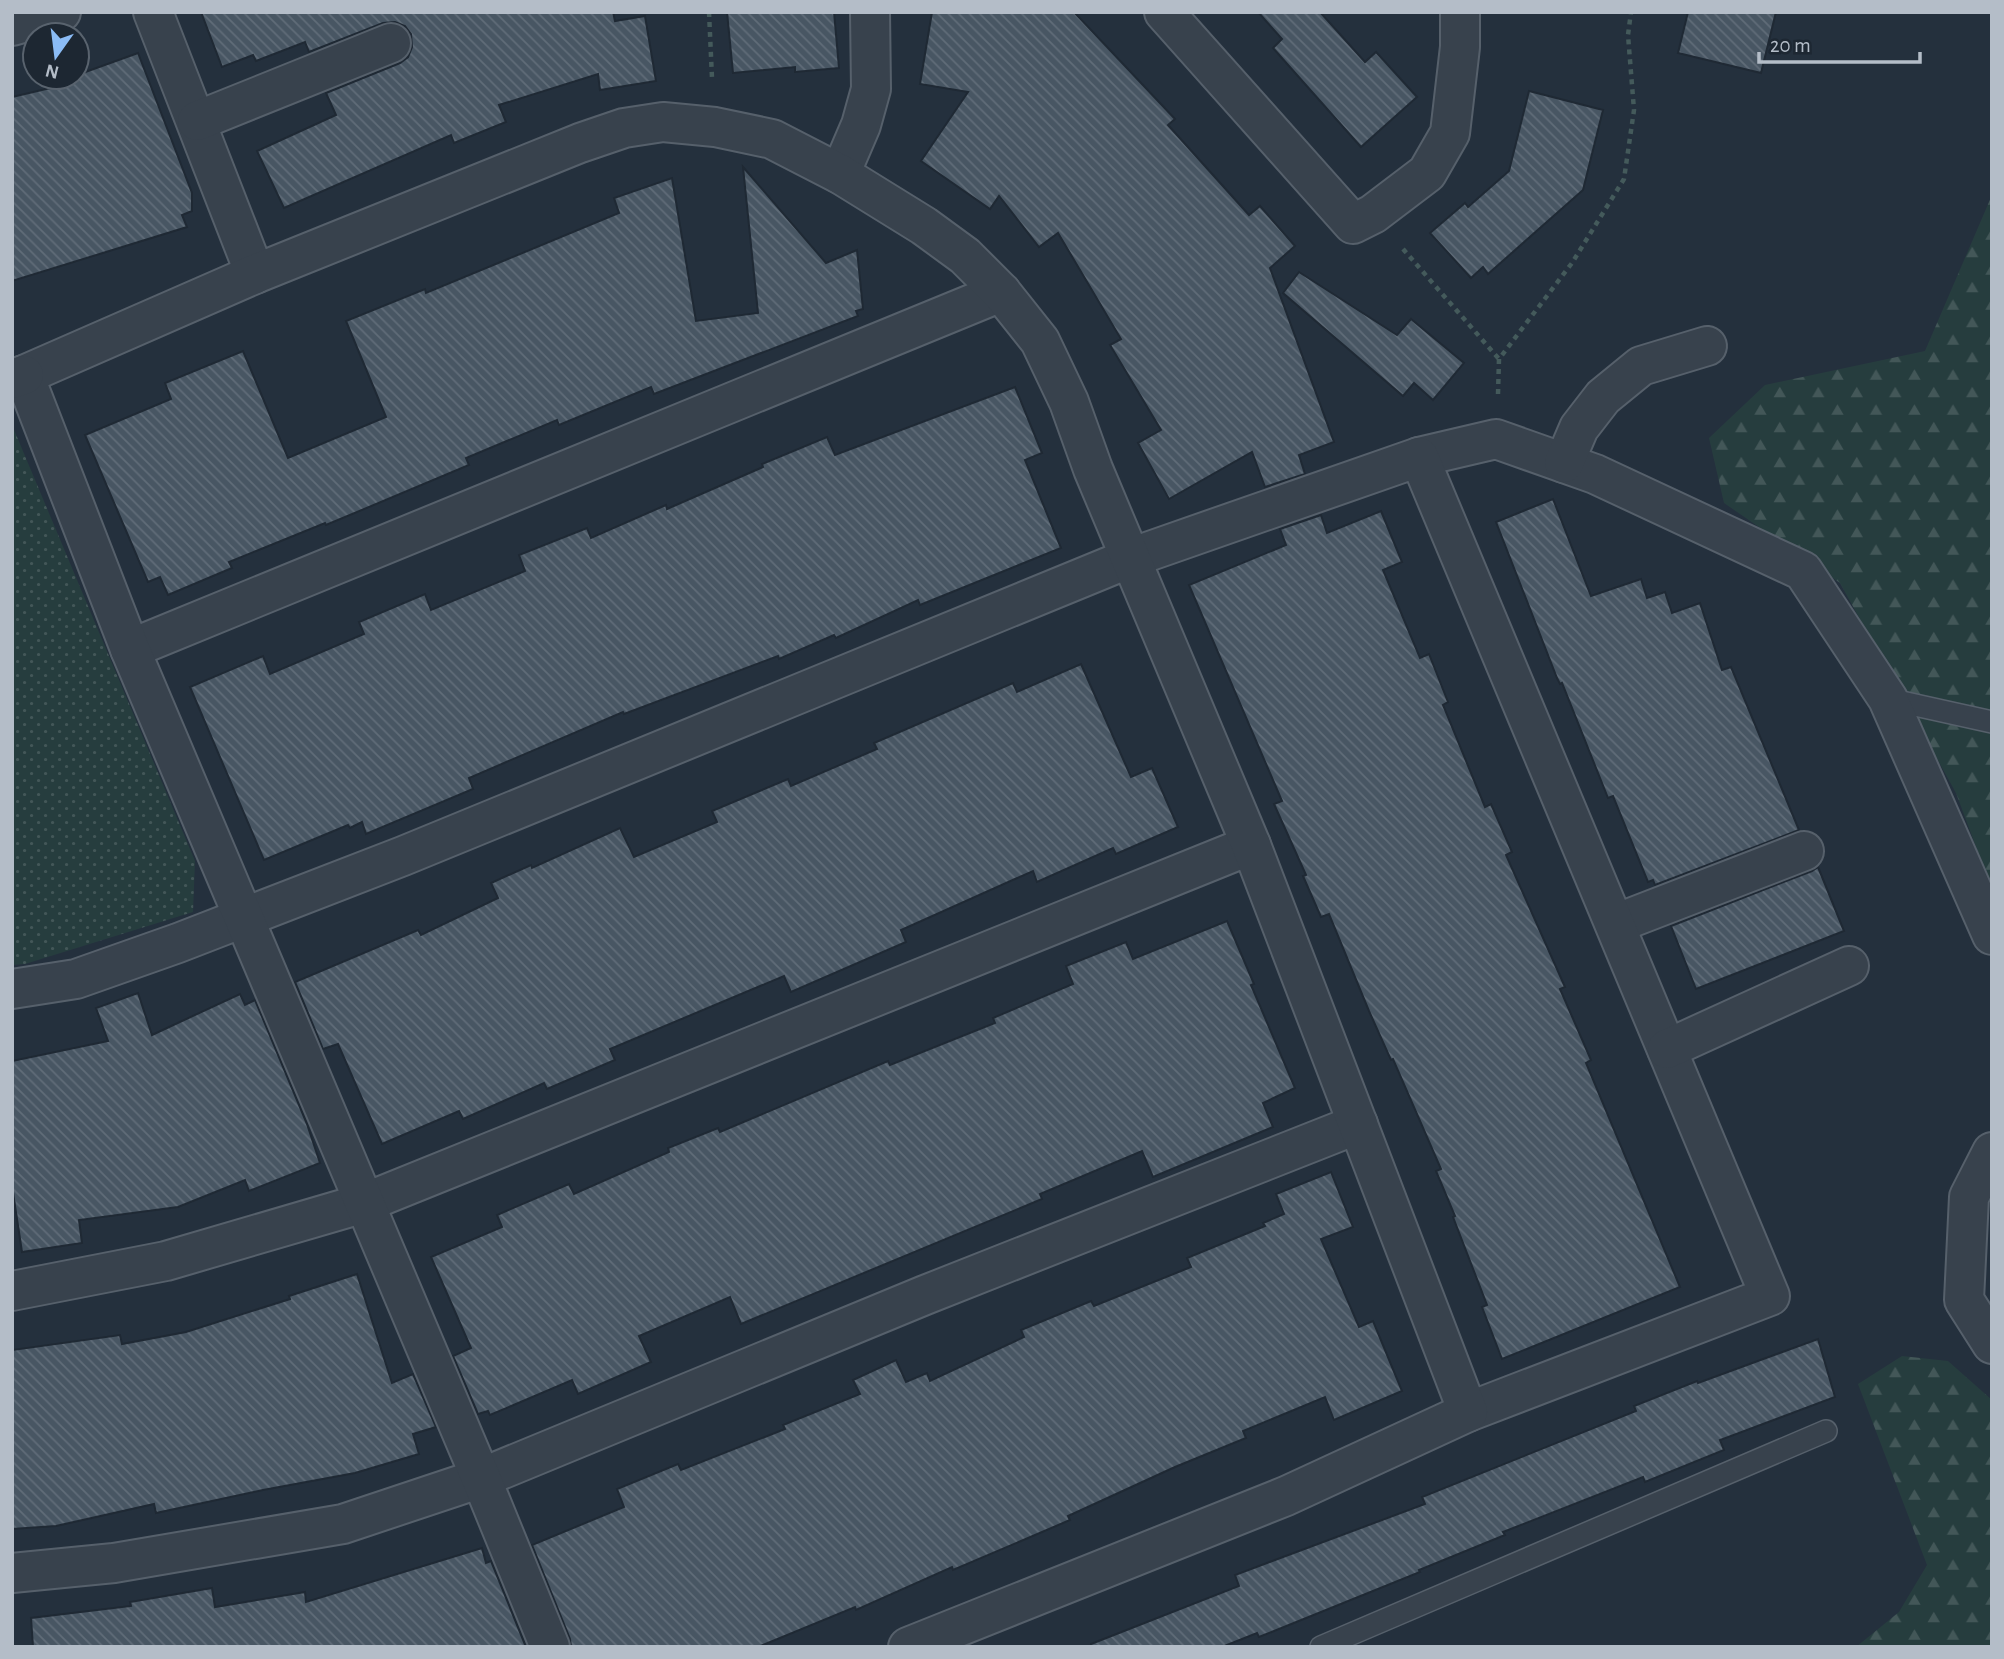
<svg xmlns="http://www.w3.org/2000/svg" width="2004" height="1659" font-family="'Alegreya Sans',sans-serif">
	<defs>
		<pattern id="green-dots" width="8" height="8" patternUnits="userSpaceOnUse" patternTransform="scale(1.75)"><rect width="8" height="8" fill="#263d3e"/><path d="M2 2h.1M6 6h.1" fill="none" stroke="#435758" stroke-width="1.8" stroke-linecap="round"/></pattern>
		<pattern id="forest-firs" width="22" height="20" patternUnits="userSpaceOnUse" patternTransform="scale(1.75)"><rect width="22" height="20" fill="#263d3e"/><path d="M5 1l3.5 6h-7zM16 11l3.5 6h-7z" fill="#435758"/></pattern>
		<pattern id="building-back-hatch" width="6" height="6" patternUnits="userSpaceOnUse" patternTransform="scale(1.75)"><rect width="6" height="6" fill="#485663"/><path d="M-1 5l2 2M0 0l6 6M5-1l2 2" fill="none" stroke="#606c78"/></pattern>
	</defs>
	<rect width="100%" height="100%" fill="#24303d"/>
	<!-- green -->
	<polygon fill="url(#green-dots)" points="12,425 195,861 193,912 25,964 12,965"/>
	<!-- forest -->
	<g fill="url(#forest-firs)">
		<polygon points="1992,195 1992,890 1956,793 1840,583 1724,503 1709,438 1765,385 1925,351"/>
		<polygon points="1902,1356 1948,1361 1992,1400 1992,1647 1856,1647 1899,1612 1927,1565 1858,1384"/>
	</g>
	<!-- building -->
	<g fill="url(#building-back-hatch)" stroke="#1f2934" stroke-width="2">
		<polygon points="201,12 613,12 615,21 645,16 656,81 600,90 598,74 499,105 506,122 454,143 451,135 284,208 257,151 336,115 326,93 400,63 408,57 412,47 411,34 405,26 395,22 383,23 309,52 305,42 256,61 253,55 222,67"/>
		<polygon points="727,12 834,12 839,68 795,72 795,67 733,73"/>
		<polygon points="932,12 1074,12 1175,119 1168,125 1249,215 1260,206 1295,246 1270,268 1334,442 1299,455 1305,474 1265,487 1252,452 1169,499 1138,443 1161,430 1110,345 1121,339 1058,233 1039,247 999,196 990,209 921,161 968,92 920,84"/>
		<polygon points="1258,12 1320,12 1365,62 1376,52 1417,97 1361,147 1273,48 1282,39"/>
		<polygon points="1688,12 1776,12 1761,73 1678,53"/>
		<polygon points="138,53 192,193 192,211 182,215 187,227 12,281 12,97 63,85 61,80 77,77 77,75"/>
		<polygon points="1529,91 1603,110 1583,190 1488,274 1483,267 1471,278 1430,233 1465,203 1468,207 1509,171"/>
		<polygon points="743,167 826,263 857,250 863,309 856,311 858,316 654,394 651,387 559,425 557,420 466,458 469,465 326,525 325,523 229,562 232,568 168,595 160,577 148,582 85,435 171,399 165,383 243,351 288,458 386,417 346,321 425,289 426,293 619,213 614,198 672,178 696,321 758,313"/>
		<polygon points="1299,272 1397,335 1411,319 1464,363 1433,400 1414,383 1403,396 1283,293"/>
		<polygon points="1015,387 1042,453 1025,460 1061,548 920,605 918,600 836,638 834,635 779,659 778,656 624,714 623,712 469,778 473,789 366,834 362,822 350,828 348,825 264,860 190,687 263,656 270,674 364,634 359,622 425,594 431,610 525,571 519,555 587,528 591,538 666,505 667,509 763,467 762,464 827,437 835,455"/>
		<polygon points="1553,499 1591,596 1641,579 1647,598 1665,592 1672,613 1700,603 1722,670 1731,667 1799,830 1655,885 1653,880 1648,882 1613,796 1608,798 1562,683 1560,684 1557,678 1496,522"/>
		<polygon points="1381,511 1402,562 1383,570 1420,658 1429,654 1448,702 1443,705 1485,807 1491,804 1512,852 1506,855 1565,987 1560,989 1591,1060 1586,1063 1680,1287 1502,1359 1482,1307 1487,1305 1453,1217 1455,1216 1436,1171 1441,1169 1393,1059 1391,1060 1369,1011 1329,914 1321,917 1303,876 1306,875 1274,804 1282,801 1189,585 1286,545 1280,529 1321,515 1327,533"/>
		<polygon points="1081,664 1131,777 1152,768 1178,827 1116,854 1113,848 1037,882 1033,871 901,930 906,942 791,992 784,976 610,1049 615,1060 547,1089 544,1083 463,1119 459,1111 382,1144 338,1044 323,1049 295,982 418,930 421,935 498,898 491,883 531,865 532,868 620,828 634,857 717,822 712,811 788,779 791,786 877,749 874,743 1013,683 1017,692"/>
		<polygon points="1818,867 1844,931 1696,989 1671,926 1812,871"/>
		<polygon points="1227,921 1254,984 1251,985 1295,1088 1263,1103 1273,1127 1153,1177 1142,1151 1040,1194 1042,1199 741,1324 730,1297 639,1336 651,1362 578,1394 572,1380 490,1415 488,1411 478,1414 453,1356 471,1348 431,1257 502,1227 497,1215 569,1184 574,1194 669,1152 668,1148 718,1128 720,1132 888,1061 890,1065 995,1023 993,1018 1073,984 1066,966 1126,942 1133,959"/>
		<polygon points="138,993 152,1035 240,994 245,1005 255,1000 307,1124 320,1163 249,1191 245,1180 178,1207 79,1220 82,1243 22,1252 12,1186 12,1061 108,1041 96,1008"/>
		<polygon points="1331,1172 1353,1227 1321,1239 1359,1327 1373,1321 1402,1391 1334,1420 1325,1397 1243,1431 1246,1438 1175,1467 1068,1516 1070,1520 953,1570 952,1567 856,1610 855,1607 758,1647 571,1647 570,1639 532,1545 624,1507 617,1489 678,1464 681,1470 785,1429 783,1425 860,1394 853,1380 896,1360 906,1382 927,1373 930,1381 1024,1337 1021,1330 1091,1301 1094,1306 1191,1267 1187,1258 1265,1226 1263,1223 1284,1214 1276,1194"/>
		<polygon points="357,1274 392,1383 413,1374 436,1427 413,1434 419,1454 355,1473 263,1490 156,1513 154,1504 56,1526 12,1529 12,1350 120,1335 122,1344 186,1332 290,1299 289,1296"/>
		<polygon points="1818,1339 1835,1397 1720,1440 1724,1450 1645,1482 1643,1477 1503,1532 1505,1535 1419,1570 1420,1572 1259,1637 1257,1633 1222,1647 1091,1647 1091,1644 1239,1586 1235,1575 1425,1504 1422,1497 1636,1411 1634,1406 1697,1381 1698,1383"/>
		<polygon points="482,1548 486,1563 491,1561 526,1647 33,1647 31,1618 131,1606 130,1602 212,1588 215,1607 305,1592 306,1602"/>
	</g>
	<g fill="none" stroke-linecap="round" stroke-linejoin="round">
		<!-- service casing -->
		<g stroke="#56606b" stroke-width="24">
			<g id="service">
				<polyline points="1888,699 1992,722"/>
				<polyline points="1321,1647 1826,1431"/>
			</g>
		</g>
		<!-- minor casing -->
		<g stroke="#56606b" stroke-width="42">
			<g id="minor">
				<polyline points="153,12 255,274"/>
				<polyline points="1164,12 1353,224 1373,214 1427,173 1450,133 1460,47 1460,12"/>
				<polyline points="12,26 61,12"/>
				<polyline points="197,121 391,43"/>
				<polyline points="840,174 861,125 871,89 870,12"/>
				<polyline points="1419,457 1496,439 1595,474 1803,571 1888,699 1992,935"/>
				<polyline points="1564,463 1579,428 1603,397 1641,366 1707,346"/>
				<polyline points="130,649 1001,292"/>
				<polyline points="1615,924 1804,851"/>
				<polyline points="12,989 76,979 178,943 403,856 1130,558 1419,457 1770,1296 1468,1412"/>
				<polyline points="1667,1049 1849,966"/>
				<polyline points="1992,1152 1969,1197 1964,1300 1992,1344"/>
				<polyline points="12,1291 166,1261 364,1203 1251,845"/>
				<polyline points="12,1573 114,1563 343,1524 481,1478 925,1295 1358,1124"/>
				<polyline points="550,1647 481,1478 130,649 24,375 255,274 580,143 624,128 663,122 715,127 772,139 840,174 924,226 965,256 1001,292 1040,341 1069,402 1093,469 1251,845 1468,1412 1286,1496 908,1647"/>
			</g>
		</g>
		<!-- tertiary casing -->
		<g stroke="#56606b" stroke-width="42">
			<polyline id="tertiary" points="12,379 24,375"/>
		</g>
		<!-- path -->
		<g stroke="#445a5b" stroke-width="4.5" stroke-dasharray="5 5" stroke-linecap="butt">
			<polyline points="709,12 712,78"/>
			<polyline points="1403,249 1499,359"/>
			<polyline points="1498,394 1499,359 1572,263 1624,179 1634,110 1628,35 1631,12"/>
		</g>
		<!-- service -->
		<use href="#service" stroke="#38424d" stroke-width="21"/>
		<!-- minor -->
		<use href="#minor" stroke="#38424d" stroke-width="38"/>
		<!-- tertiary -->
		<use href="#tertiary" stroke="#38424d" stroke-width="38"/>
	</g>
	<!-- border -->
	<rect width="2004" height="1659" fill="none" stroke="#b4bdc8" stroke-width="28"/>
	<!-- north arrow -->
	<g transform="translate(56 56) rotate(194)"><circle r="33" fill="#1d2732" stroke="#59636e" stroke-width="2"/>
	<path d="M0-5L12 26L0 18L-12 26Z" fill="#8bbcf6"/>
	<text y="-10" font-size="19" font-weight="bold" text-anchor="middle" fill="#b4bdc8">N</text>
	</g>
	<!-- scale -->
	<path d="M1759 52v10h161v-10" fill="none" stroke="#b4bdc8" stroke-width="3.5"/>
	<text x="1770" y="52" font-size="21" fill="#b4bdc8" stroke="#1d2732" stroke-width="5" paint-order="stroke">20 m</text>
</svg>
